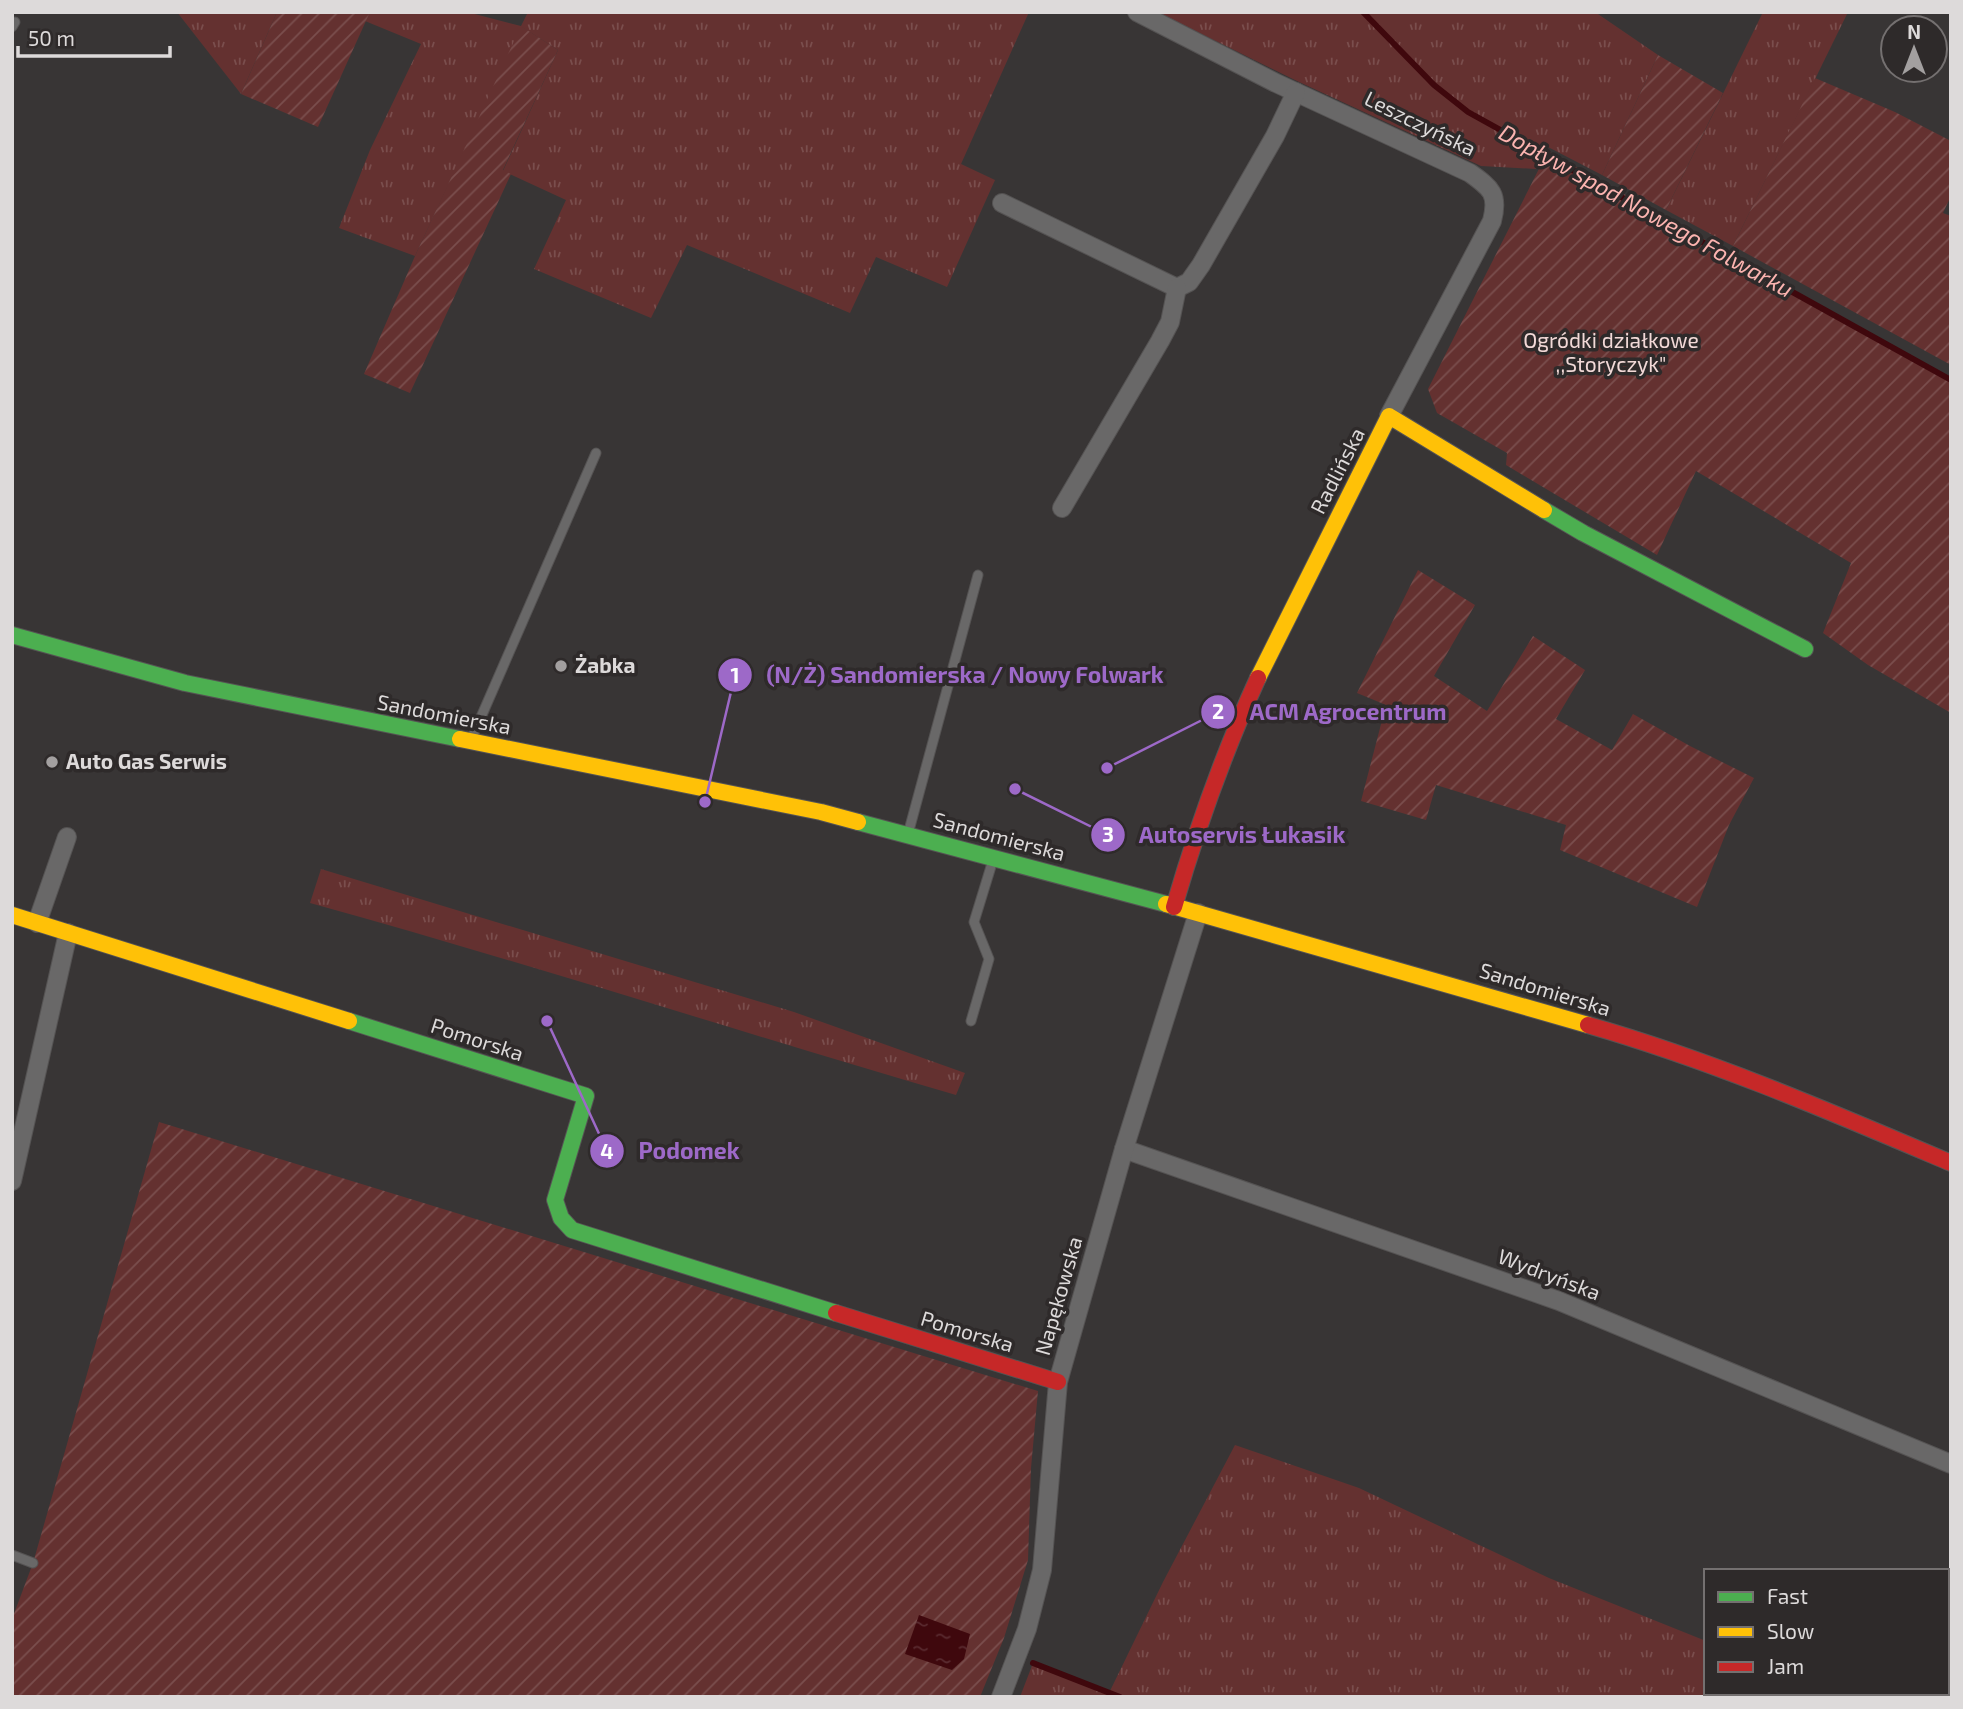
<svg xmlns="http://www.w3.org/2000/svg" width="1963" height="1709" font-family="'Exo 2',sans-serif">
	<defs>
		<pattern id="grass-tufts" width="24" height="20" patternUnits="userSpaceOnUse" patternTransform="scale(1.75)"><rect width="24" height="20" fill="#643130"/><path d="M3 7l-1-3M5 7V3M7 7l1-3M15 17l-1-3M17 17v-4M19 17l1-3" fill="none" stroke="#7a4e4d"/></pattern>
		<pattern id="garden-furrows" width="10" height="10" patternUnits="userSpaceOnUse" patternTransform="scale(1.75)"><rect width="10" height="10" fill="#643130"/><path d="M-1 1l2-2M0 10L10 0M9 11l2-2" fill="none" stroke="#7a4e4d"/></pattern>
		<pattern id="water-ripples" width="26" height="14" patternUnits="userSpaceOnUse" patternTransform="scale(1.75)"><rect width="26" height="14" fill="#3f080d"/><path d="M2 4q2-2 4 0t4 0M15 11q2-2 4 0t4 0" fill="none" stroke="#5a2b30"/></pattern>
	</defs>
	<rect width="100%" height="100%" fill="#383535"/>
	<!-- grass -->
	<g fill="url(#grass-tufts)">
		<polygon points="177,12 277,12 241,94"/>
		<polygon points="370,12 467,12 521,26 528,12 1029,12 961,164 995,180 947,287 876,257 850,313 687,245 651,318 534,269 566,200 503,171 558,50 522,27 415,256 339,228 370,150 421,44 365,21"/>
		<polygon points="1157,12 1595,12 1658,55 1602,175 1548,147 1536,169 1481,166 1297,81"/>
		<polygon points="1763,12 1848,12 1733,246 1666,210"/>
		<path d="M321 869 794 1012 965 1073 956 1095C740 1032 527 963 310 903Z"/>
		<polygon points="1235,1445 1359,1488 1549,1578 1706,1641 1706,1693 1835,1693 1843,1697 1020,1697 1033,1663 1109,1693 1163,1582"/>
	</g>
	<!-- garden -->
	<g fill="url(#garden-furrows)">
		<polygon points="277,12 370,12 318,127 241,94"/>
		<polygon points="521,26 558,50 503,170 511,174 410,393 364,374 415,256"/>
		<polygon points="1658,55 1723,93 1666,210 1602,175"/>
		<polygon points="1815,78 1895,112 1951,141 1951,196 1943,213 1951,216 1951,365 1733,246"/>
		<polygon points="1548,151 1951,379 1951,713 1868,665 1823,633 1851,563 1696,471 1657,555 1506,465 1507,453 1437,413 1428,389"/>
		<polygon points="1418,570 1475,605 1434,676 1487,711 1533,636 1585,670 1556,719 1612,750 1633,714 1690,746 1754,778 1729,825 1697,907 1560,850 1566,825 1436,785 1426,820 1361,801 1386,705 1357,693"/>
		<polygon points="159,1122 1038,1391 1031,1468 1028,1560 1004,1638 980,1697 12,1697 12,1619 33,1563"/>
	</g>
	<!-- water -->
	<polygon fill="url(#water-ripples)" points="919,1615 970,1634 964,1659 952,1670 905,1654"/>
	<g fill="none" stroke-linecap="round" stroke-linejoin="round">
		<!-- stream -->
		<g stroke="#3f080d" stroke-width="6">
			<polyline points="1363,12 1434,85 1468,112 1951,380"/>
			<polyline points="1033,1663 1120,1697"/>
		</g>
		<!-- lane casing -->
		<g stroke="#555353" stroke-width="11">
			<g id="lane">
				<polyline points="12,27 15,22"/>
				<polyline points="471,740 596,453"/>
				<polyline points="908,834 978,575"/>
				<polyline points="971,1021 989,959 974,922 993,860"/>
				<polyline points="12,1555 33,1563"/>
			</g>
		</g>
		<!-- street casing -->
		<g stroke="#555353" stroke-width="20">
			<g id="street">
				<path d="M1137 12 1276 83 1470 173C1491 188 1499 194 1492 221L1389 416"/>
				<polyline points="1002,203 1177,288 1189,282 1201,265 1275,136 1296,92"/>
				<polyline points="1062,508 1160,341 1170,322 1177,288"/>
				<polyline points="37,923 67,837"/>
				<polyline points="1124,1149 1559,1301 1951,1464"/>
				<polyline points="12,1181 68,933"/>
				<polyline points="1001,1697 1027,1629 1042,1570 1058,1382 1124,1149 1198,913"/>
			</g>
		</g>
		<!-- fast casing -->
		<g stroke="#555353" stroke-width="18">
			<g id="fast">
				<polyline points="1544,510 1583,533 1805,649"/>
				<polyline points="12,635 185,683 460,739"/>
				<polyline points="858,822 1166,904"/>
				<polyline points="349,1021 586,1096 555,1200 561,1218 572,1230 836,1313"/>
			</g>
		</g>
		<!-- slow casing -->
		<g stroke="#555353" stroke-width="18">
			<g id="slow">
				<polyline points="1258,678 1389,416 1544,510"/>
				<polyline points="460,739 821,812 858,822"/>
				<polyline points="1166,904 1588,1025"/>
				<polyline points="12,915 349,1021"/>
			</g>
		</g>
		<!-- jam casing -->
		<g stroke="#555353" stroke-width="18">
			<g id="jam">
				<path d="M1174 907C1197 828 1224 752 1258 678"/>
				<path d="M1588 1025C1713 1061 1831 1112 1951 1163"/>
				<polyline points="836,1313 1058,1382"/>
			</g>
		</g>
		<!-- lane -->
		<use href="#lane" stroke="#696868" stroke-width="9"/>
		<!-- street -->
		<use href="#street" stroke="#696868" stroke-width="18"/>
		<!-- fast -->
		<use href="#fast" stroke="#4caf50" stroke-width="16"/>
		<!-- slow -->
		<use href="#slow" stroke="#ffc107" stroke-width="16"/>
		<!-- jam -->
		<use href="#jam" stroke="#c62828" stroke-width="16"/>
	</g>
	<!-- markers -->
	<g fill="#a3a0a0" stroke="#2e2a2a" stroke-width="2.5">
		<circle cx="561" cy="666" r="7"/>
		<circle cx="52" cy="762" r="7"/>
	</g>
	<g text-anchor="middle" stroke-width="7" stroke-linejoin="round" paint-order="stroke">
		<!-- street labels -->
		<g font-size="21" fill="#dddada" stroke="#2e2a2a">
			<text transform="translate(1420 124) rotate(26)" y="7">Leszczyńska</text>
			<text transform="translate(1338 471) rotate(-63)" y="7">Radlińska</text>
			<text transform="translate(444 715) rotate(11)" y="7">Sandomierska</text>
			<text transform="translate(999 837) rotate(15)" y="7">Sandomierska</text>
			<text transform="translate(1545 990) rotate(17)" y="7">Sandomierska</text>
			<text transform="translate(477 1040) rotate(18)" y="7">Pomorska</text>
			<text transform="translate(1549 1275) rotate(21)" y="7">Wydryńska</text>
			<text transform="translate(1059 1296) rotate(-74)" y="7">Napękowska</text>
			<text transform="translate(967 1332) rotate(17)" y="7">Pomorska</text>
		</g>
		<!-- park labels -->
		<g font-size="21" fill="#f2d9d7" stroke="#2e2a2a">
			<text x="1611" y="348">Ogródki działkowe<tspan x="1611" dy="24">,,Storyczyk"</tspan></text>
		</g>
		<!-- poi labels -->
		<g font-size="21" font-weight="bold" fill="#dddada" stroke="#2e2a2a" text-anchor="start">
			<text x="575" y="673">Żabka</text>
			<text x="66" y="769">Auto Gas Serwis</text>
		</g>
		<!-- water labels -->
		<g font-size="23" font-style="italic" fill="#fcb4b0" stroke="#2e2a2a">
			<text transform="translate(1646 211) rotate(29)" y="8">Dopływ spod Nowego Folwarku</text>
		</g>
	</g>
	<!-- callouts -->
	<path fill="none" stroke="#9d69c8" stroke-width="2.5" d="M705 802L735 675M1107 768L1218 712M1015 789L1108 835M547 1021L607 1151"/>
	<g fill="#9d69c8" stroke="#2e2a2a" stroke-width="2.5">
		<circle cx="705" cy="802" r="7"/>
		<circle cx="1107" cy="768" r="7"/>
		<circle cx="1015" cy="789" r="7"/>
		<circle cx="547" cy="1021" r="7"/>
		<circle cx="735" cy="675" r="18"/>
		<circle cx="1218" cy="712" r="18"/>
		<circle cx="1108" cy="835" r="18"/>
		<circle cx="607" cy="1151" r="18"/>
	</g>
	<g font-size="21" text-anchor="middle" font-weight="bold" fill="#fff">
		<text x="735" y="683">1</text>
		<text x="1218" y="719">2</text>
		<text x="1108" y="842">3</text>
		<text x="607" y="1159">4</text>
	</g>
	<g font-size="23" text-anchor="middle" font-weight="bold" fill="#9d69c8" stroke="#2e2a2a" stroke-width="7" stroke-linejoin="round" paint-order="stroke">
		<text x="965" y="683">(N/Ż) Sandomierska / Nowy Folwark</text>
		<text x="1348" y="720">ACM Agrocentrum</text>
		<text x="1242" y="843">Autoservis Łukasik</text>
		<text x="689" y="1159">Podomek</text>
	</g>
	<!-- border -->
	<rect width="1963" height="1709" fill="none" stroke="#dddada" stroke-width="28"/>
	<!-- legend -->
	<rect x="1704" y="1569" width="245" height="126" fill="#2e2a2a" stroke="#747070" stroke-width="2"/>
	<rect x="1718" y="1592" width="35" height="10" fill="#4caf50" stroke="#747070" stroke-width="2"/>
	<text x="1767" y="1604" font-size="21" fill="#dddada">Fast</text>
	<rect x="1718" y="1627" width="35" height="10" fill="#ffc107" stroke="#747070" stroke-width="2"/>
	<text x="1767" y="1639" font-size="21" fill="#dddada">Slow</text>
	<rect x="1718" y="1662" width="35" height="10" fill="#c62828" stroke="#747070" stroke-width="2"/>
	<text x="1767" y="1674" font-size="21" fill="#dddada">Jam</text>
	<!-- north arrow -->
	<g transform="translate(1914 49)"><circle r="33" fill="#2e2a2a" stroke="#747070" stroke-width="2"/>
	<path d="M0-5L12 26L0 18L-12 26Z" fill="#a3a0a0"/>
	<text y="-10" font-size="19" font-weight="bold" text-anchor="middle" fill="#dddada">N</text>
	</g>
	<!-- scale -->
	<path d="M18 46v10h152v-10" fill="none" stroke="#dddada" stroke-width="3.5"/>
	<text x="28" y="46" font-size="21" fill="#dddada" stroke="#2e2a2a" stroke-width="5" paint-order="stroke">50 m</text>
</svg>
